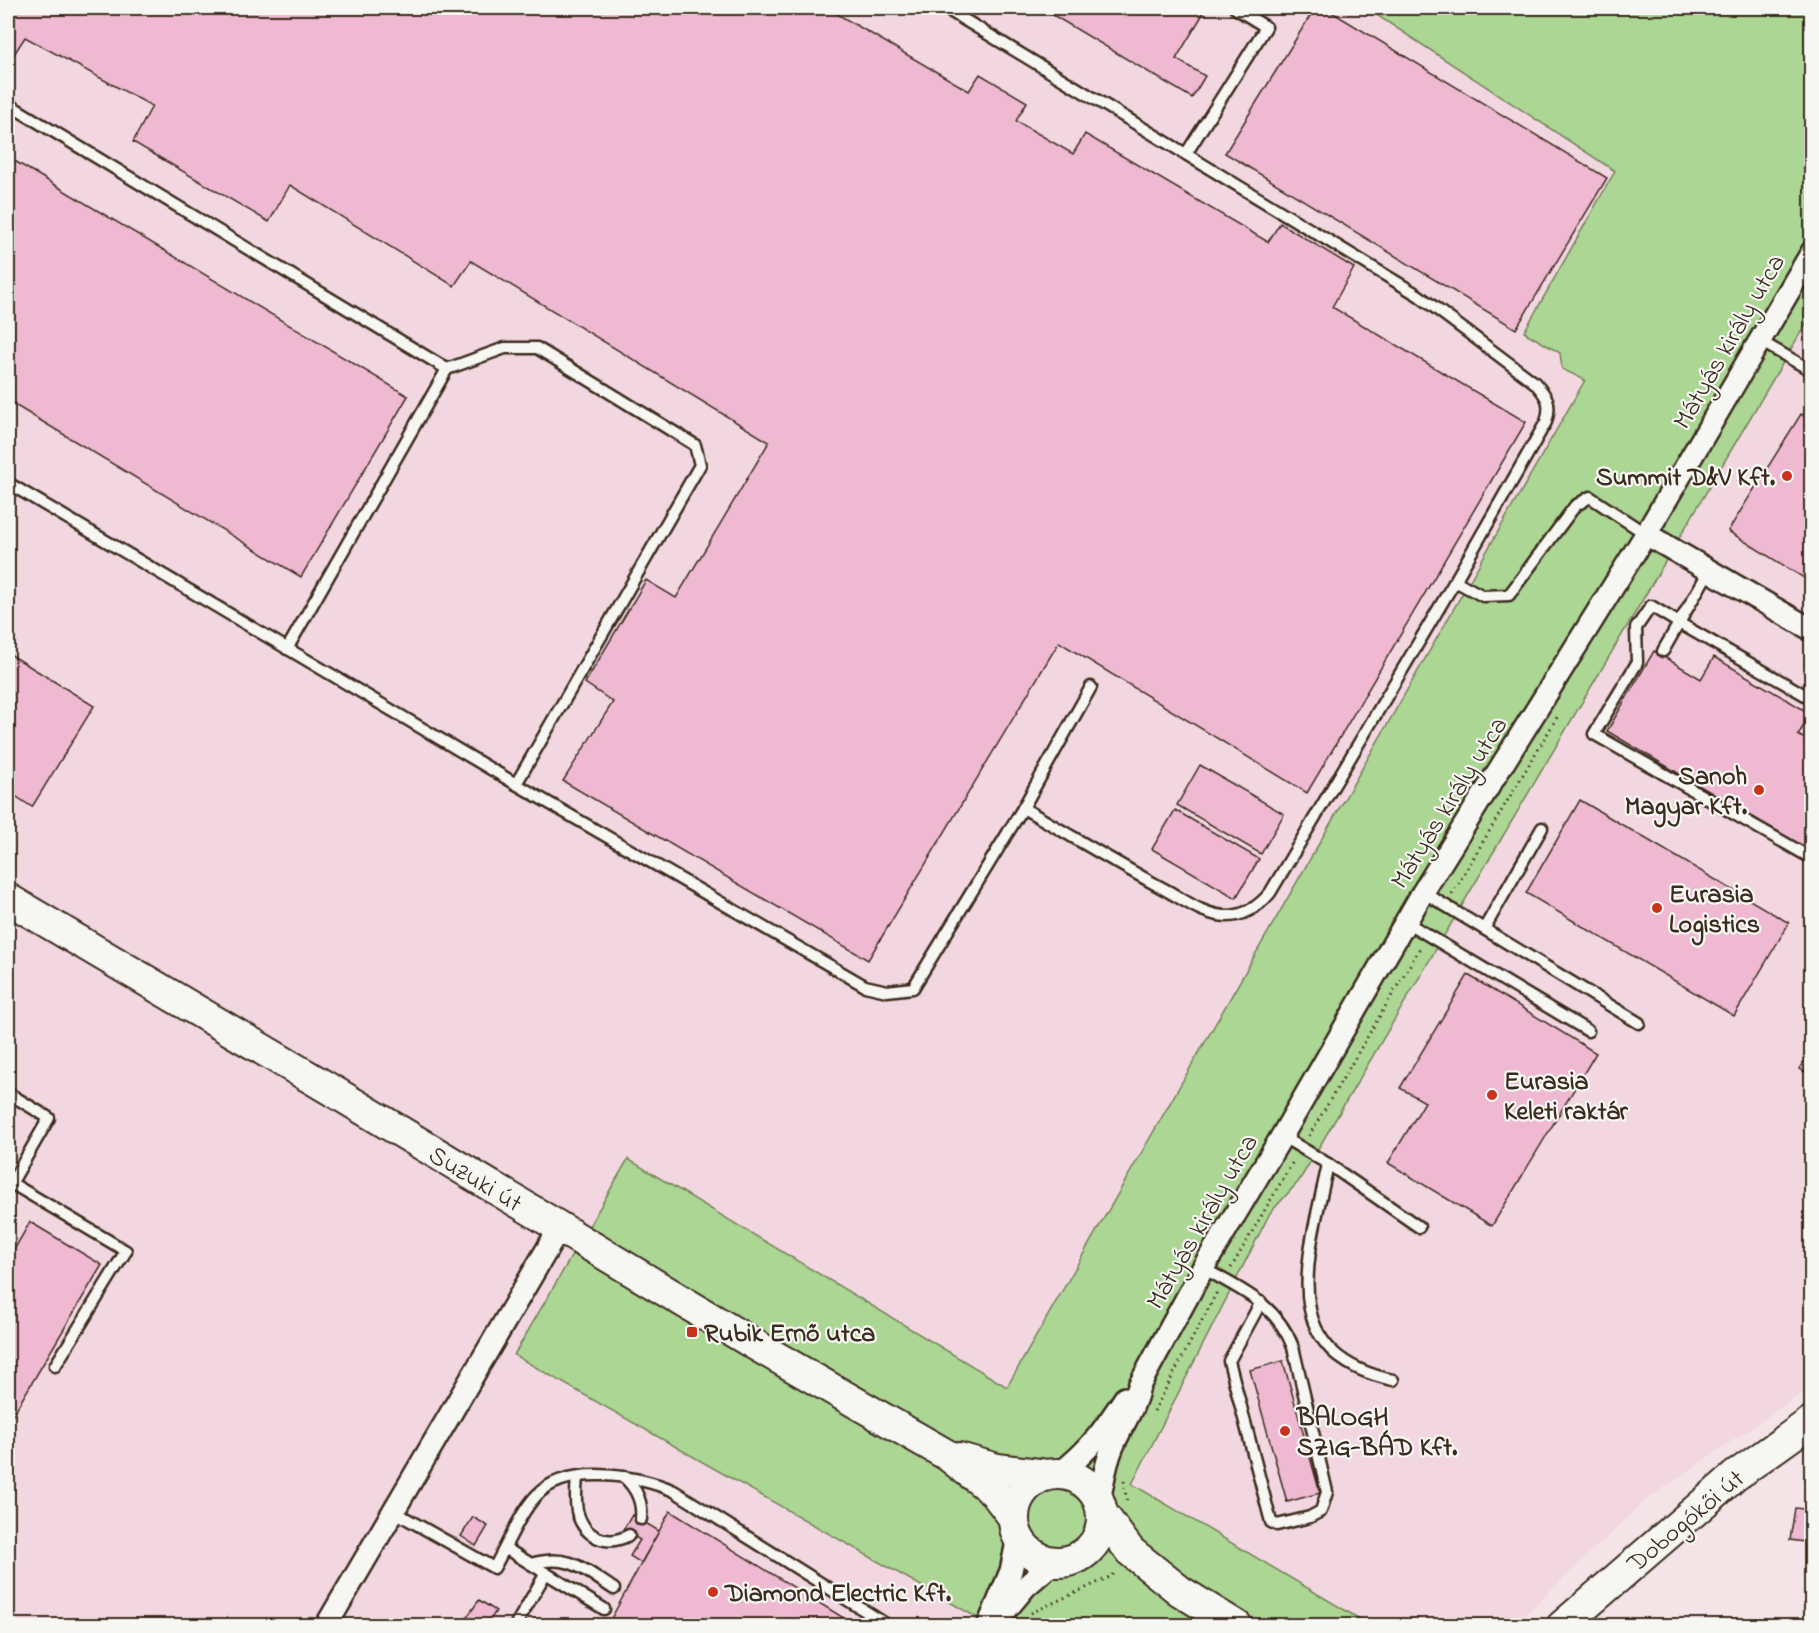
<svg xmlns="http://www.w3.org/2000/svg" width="1819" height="1633" font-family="'Indie Flower',sans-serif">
	<rect width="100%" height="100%" fill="#f4e4e8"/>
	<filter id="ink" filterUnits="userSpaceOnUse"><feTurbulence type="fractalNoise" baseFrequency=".0167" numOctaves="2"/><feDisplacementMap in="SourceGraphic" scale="12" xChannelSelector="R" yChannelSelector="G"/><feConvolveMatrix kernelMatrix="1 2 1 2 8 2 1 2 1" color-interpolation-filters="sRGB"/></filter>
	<g filter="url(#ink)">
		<!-- built -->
		<g fill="#f2d7e1">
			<polygon points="8,8 1366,8 1615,171 1524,332 1560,354 1562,369 1585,380 1007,1387 628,1159 515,1355 990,1625 8,1626"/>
			<polygon points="1811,315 1811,1387 1646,1500 1514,1625 1370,1625 1132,1485 1270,1213 1299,1181"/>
		</g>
		<!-- green -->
		<polygon fill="#acd694" stroke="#748059" stroke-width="1.5" points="1366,8 1811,8 1811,315 1299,1181 1270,1213 1132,1484 1370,1625 990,1625 514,1355 628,1159 1007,1387 1585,380 1562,369 1560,353 1524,332 1615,171"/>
		<!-- building -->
		<g fill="#efb9d2" stroke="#3b2a1e" stroke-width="1.5">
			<polygon points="8,8 827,8 969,91 980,74 1027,102 1016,121 1073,154 1085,134 1268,242 1280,223 1354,268 1332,307 1526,422 1307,793 1059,642 868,960 563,781 613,702 585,683 646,580 676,598 769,442 471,261 454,286 290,185 269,222 133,142 152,106 25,37 11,59 8,57"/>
			<polygon points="1041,8 1193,8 1203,14 1176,59 1205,76 1192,98"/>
			<polygon points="1315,8 1325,8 1607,178 1516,329 1225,153"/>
			<polygon points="8,157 408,396 301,577 8,401"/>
			<polygon points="1801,414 1812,421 1812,583 1728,531"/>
			<polygon points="1654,651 1701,679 1714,657 1811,714 1798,735 1812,743 1812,836 1805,848 1607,731"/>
			<polygon points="8,653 94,706 32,807 8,791"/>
			<polygon points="1200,765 1284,814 1261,854 1177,805"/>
			<polygon points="1580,800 1789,923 1734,1016 1526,893"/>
			<polygon points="1175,810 1259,859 1236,898 1152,849"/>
			<polygon points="1468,975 1596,1053 1492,1226 1388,1163 1425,1102 1400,1088"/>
			<polygon points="1812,1048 1812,1076 1799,1069"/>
			<polygon points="30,1222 102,1265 8,1423 8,1260"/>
			<polygon points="1283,1361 1320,1493 1287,1502 1250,1370"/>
			<polygon points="1795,1508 1812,1510 1812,1543 1790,1540"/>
			<polygon points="670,1511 847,1620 844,1626 607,1626"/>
			<polygon points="632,1515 659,1531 641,1563 630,1556 640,1540 623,1530"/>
			<polygon points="473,1517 488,1526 476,1546 461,1536"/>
			<polygon points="479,1600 496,1611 486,1626 461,1626"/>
		</g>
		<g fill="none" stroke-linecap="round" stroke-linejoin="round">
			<!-- lane casing -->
			<g stroke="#3b2a1e" stroke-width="15">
				<g id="lane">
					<path d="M945 8 1418 295 1534 382C1547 396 1552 403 1546 422L1455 581 1270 893C1259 906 1245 916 1227 916 1204 916 1183 899 1164 889 1116 863 1070 835 1023 808"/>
					<polyline points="8,104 447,369"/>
					<polyline points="1186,154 1266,27 1235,8"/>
					<polyline points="1760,341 1812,371"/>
					<polyline points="8,483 516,784 865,986 887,991 913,988 1023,808 1091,687"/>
					<polyline points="1709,571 1679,623 1651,606 1636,628 1637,663 1594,734 1806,855 1812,846"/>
					<polyline points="1455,581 1483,596 1509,595 1575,506 1590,497 1646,534"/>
					<polyline points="287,649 447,369 505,348 537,348 695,445 700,465 516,784"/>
					<polyline points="1663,651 1679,623 1812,699"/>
					<polyline points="1423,892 1639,1023"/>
					<polyline points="1406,922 1588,1031"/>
					<polyline points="1484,929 1542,828"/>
					<polyline points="8,1093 49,1118 8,1189"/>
					<polyline points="1282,1136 1328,1164 1419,1227"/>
					<path d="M1328 1164C1310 1252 1271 1354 1393 1380"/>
					<polyline points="11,1183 126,1251 55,1366"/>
					<path d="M1203 1268C1241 1290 1276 1303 1293 1347L1327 1492 1321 1511 1310 1517 1277 1525 1271 1522 1229 1361 1261 1302"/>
					<path d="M577 1477C576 1488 575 1500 577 1511 583 1536 606 1548 629 1535"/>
					<path d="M624 1477C637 1489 643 1502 641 1519"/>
					<path d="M393 1511 494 1568C506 1547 520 1513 536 1496 566 1463 638 1475 674 1491L889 1626"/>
					<polyline points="505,1548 604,1609"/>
					<path d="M531 1564C570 1553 583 1569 614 1589"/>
					<polyline points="515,1626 546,1573"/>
				</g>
			</g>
			<!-- street casing -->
			<g stroke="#3b2a1e" stroke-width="26">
				<g id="street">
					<polyline points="1646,534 1812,630"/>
					<path d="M1059 1474C1091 1449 1103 1431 1125 1398"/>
					<path d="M1099 1501C1103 1483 1105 1464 1113 1446 1122 1425 1135 1408 1139 1386L1203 1268 1282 1136 1423 892 1646 534 1812 252"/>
					<polyline points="995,1623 1026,1586 1054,1562"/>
					<polyline points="326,1626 559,1229"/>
					<polyline points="988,1626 1011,1571 1018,1537"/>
				</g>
			</g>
			<!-- secondary casing -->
			<g stroke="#3b2a1e" stroke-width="34">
				<g id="secondary">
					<polyline points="8,899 338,1094 752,1343 947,1455 994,1492 1014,1518"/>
					<polyline points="959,1458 997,1469 1047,1475"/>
					<circle cx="1058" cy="1518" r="44"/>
					<polyline points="1102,1513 1130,1551 1180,1591 1237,1626"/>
					<polyline points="1562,1626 1735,1476 1812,1421"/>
				</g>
			</g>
			<!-- path -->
			<g stroke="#3b2a1e" stroke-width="3" stroke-dasharray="1.5 4.5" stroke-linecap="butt">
				<polyline points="1452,894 1559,714"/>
				<polyline points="1309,1136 1421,946"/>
				<polyline points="1231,1268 1294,1160"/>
				<polyline points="1154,1411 1217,1292"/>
				<polyline points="1124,1481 1127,1504"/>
				<polyline points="1031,1613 1112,1576 1115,1570"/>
			</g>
			<!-- lane -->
			<use href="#lane" stroke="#f6f6f2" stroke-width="10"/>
			<!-- street -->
			<use href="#street" stroke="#f6f6f2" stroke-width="21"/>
			<!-- secondary -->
			<use href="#secondary" stroke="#f6f6f2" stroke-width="30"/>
		</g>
	</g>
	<!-- markers -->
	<g fill="#c8321e" stroke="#f6f6f2" stroke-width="2">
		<circle cx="1787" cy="476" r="6"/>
		<circle cx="1759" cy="790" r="6"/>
		<circle cx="1657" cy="908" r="6"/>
		<circle cx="1492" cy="1095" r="6"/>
		<rect x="686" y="1326" width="12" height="12" rx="3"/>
		<circle cx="1285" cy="1431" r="6"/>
		<circle cx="713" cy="1592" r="6"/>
	</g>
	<g text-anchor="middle" stroke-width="4.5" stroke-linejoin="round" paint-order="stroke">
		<!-- street labels -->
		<g font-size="26" fill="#3b2a1e" stroke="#f6f6f2">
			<text transform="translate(1728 341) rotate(-60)" y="9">Mátyás király utca</text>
			<text transform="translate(1448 802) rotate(-58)" y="9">Mátyás király utca</text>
			<text transform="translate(476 1178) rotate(31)" y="9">Suzuki út</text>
			<text transform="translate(1201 1221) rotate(-60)" y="9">Mátyás király utca</text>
			<text transform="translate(1685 1520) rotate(-40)" y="9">Dobogókői út</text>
		</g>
		<!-- poi labels -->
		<g font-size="26" font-weight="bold" fill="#3b2a1e" stroke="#f6f6f2" text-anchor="start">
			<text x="1775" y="485" text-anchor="end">Summit D&amp;V Kft.</text>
			<text x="1747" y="784" text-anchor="end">Sanoh<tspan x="1747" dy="30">Magyar Kft.</tspan></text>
			<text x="1669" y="902">Eurasia<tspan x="1669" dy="30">Logistics</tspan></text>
			<text x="1504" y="1089">Eurasia<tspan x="1504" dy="30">Keleti raktár</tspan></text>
			<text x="704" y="1341">Rubik Ernő utca</text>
			<text x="1297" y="1425">BALOGH<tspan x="1297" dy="30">SZIG-BÁD Kft.</tspan></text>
			<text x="725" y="1601">Diamond Electric Kft.</text>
		</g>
	</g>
	<!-- margin -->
	<rect width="1819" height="1633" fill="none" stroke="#f6f6f2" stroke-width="30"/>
	<rect x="15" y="15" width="1789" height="1603" fill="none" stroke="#3b2a1e" stroke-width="2" filter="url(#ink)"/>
</svg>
